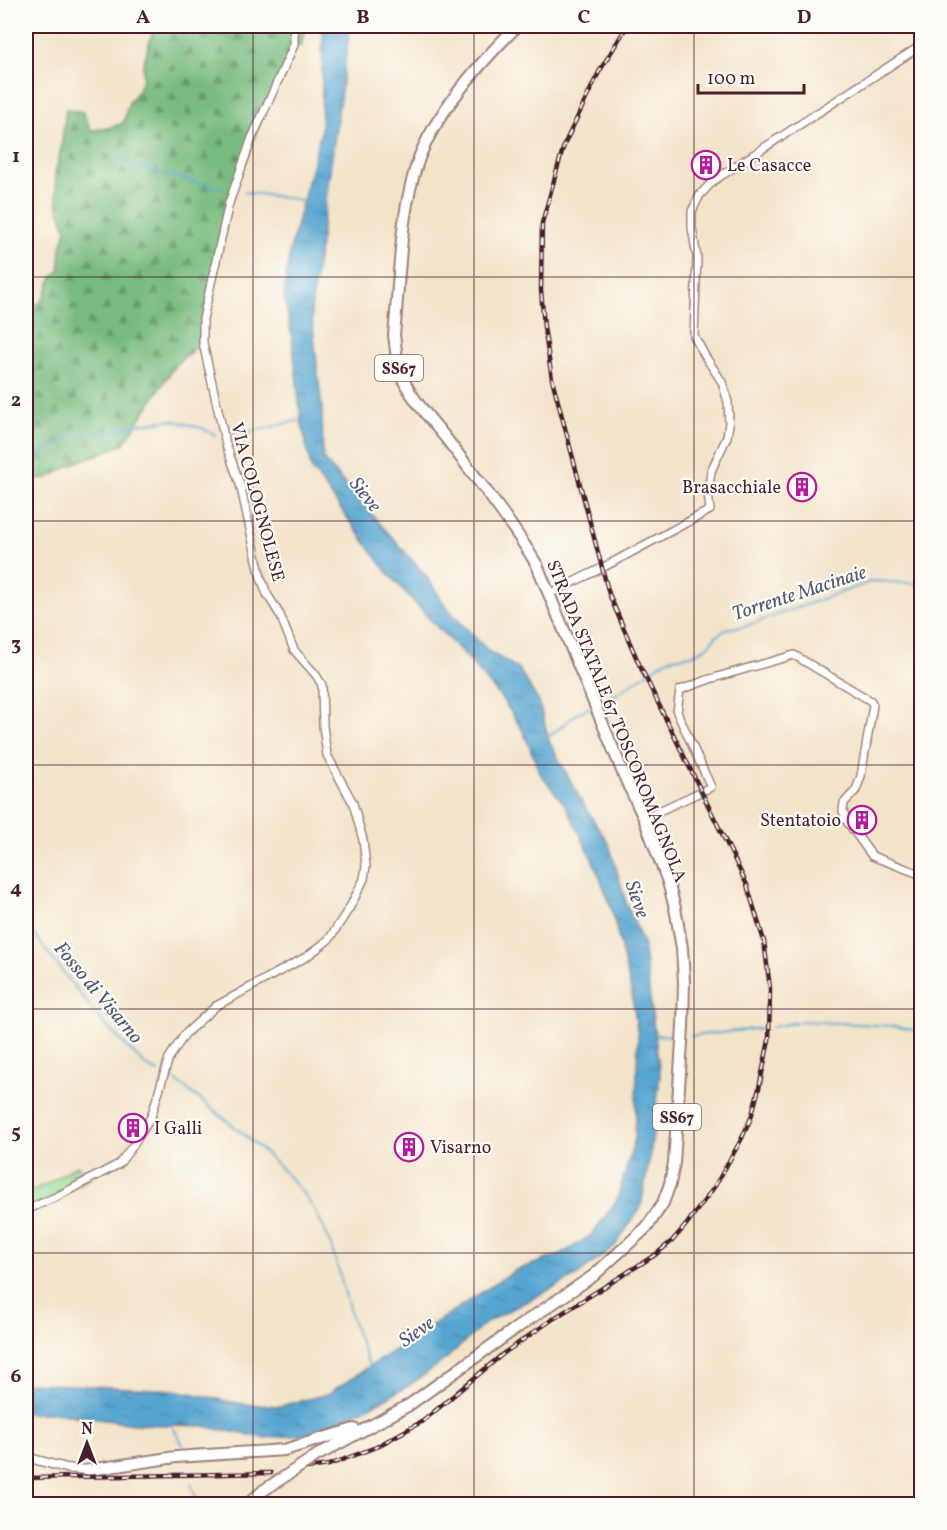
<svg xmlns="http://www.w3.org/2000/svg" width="947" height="1530" font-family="Vollkorn,serif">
	<defs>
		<pattern id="grass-tufts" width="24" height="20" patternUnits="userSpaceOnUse" patternTransform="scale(1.5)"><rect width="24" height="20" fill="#95db95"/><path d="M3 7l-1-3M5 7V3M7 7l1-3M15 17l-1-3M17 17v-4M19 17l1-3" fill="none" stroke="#82bc81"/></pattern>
		<pattern id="forest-firs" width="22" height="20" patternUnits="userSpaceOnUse" patternTransform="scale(1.5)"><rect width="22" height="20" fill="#78bb7e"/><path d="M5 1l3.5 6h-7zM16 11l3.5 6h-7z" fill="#649767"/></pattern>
		<pattern id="water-ripples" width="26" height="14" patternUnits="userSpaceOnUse" patternTransform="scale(1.5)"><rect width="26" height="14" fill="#56a5d0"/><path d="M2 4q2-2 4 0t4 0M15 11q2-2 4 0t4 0" fill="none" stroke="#4986a9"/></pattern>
	</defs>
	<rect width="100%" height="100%" fill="#fdfcf7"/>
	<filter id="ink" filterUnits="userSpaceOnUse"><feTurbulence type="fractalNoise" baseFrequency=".0167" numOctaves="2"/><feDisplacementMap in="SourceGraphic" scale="12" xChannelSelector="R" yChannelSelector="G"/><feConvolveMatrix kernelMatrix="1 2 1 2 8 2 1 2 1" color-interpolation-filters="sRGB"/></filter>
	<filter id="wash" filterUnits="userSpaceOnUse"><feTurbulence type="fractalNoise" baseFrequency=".008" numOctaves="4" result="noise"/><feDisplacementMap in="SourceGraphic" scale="24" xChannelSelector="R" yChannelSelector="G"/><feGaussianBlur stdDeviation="1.35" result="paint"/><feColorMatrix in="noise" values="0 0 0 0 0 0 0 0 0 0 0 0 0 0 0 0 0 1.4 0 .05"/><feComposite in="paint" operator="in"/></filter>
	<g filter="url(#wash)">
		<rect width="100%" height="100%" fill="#f3e3c9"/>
		<!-- grass -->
		<polygon fill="url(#grass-tufts)" stroke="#707d60" stroke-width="1.5" points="77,1165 90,1179 26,1210 26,1193 47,1184"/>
		<!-- forest -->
		<polygon fill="url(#forest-firs)" stroke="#616d54" stroke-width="1.5" points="154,26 305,26 301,47 294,45 265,110 229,203 203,319 203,343 184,357 170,373 123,445 77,462 47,478 26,480 26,306 41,303 52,278 59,271 61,248 66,229 57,204 55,173 61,149 66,109 83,112 91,130 109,128 123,123 129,102 137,92 143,78 143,65"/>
		<!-- water -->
		<polygon fill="url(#water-ripples)" stroke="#50627e" stroke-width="1.5" points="323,26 350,26 311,309 322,409 323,459 427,577 447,608 488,651 519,669 539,702 549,741 583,804 609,844 627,905 643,943 660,1076 651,1150 641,1207 615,1246 576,1276 487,1322 446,1359 410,1385 371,1406 304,1435 262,1438 203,1426 134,1424 54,1413 26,1413 26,1383 175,1390 242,1404 280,1406 328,1394 514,1271 562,1254 592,1235 617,1200 635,1138 638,1036 632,995 611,906 593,861 566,806 541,775 523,731 503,700 466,656 437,627 387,572 311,468 301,420 292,337 284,295 290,250 321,132"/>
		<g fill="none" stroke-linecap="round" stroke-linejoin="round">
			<!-- stream -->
			<g stroke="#56a5d0" stroke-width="2">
				<polyline points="115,156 144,169 223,189"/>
				<polyline points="244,192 295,199 304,202"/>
				<polyline points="234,432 253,431 301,420"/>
				<polyline points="26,453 35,454 74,436 106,433 138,424 171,420 202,428 215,435"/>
				<polyline points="598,703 618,693 668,659 692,655 707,647 716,636 729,628 743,627 873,581 922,584"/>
				<polyline points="546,739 578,713 593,706"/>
				<polyline points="26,924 102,1022 147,1067 158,1072"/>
				<polyline points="773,1027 803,1021 893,1026 922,1032"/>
				<polyline points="655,1035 676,1036"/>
				<polyline points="692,1036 763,1028"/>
				<path d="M167 1075 174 1079C220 1116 294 1167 320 1220 335 1250 342 1284 351 1316 356 1333 363 1350 370 1367"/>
				<polyline points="172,1425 183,1445"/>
				<polyline points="191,1484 198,1503"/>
			</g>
		</g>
	</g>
	<g filter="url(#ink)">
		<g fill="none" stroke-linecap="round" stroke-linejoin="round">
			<!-- minor casing -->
			<g stroke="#9e817a" stroke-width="10">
				<g id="minor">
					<polyline points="549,594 602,568 710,510 708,493 711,471 727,437 729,423 728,402 722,382 705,356 694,336 697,257 692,228 692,211 700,195 713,181 922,45"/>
					<polyline points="644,818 711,787 677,712 680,690 710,679 794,655 871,701 873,705 861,776 856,790 844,803 843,811 846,820 872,856 922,875"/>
					<polyline points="26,1210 58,1196 119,1164 132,1147 151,1117 169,1058 185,1034 216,1006 306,957 322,945 330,938 350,907 364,879 366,866 363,840 353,803 327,755 323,726 322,685 316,675 294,650 280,615 267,594 261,578 240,484 226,445 203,343 203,319 229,203 252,138 294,45 294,26"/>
				</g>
			</g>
			<!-- tertiary casing -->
			<g stroke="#9e817a" stroke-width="11">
				<polyline id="tertiary" points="26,1457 66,1468 89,1470"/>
			</g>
			<!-- primary casing -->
			<g stroke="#9e817a" stroke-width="14">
				<g id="primary">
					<path d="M316 1456 409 1405 512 1331 593 1276 647 1227 663 1203 670 1184 674 1163 683 1027 684 982 682 948 675 908 668 882 644 818 626 780 537 565C510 520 477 479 445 437 429 417 409 396 400 372 396 361 396 347 394 335 400 277 399 214 419 158 437 111 482 61 517 26"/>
					<polyline points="89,1470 176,1457 284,1450 354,1429"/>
				</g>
			</g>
			<!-- minor -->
			<use href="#minor" stroke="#fff" stroke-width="7"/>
			<!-- tertiary -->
			<use href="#tertiary" stroke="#fff" stroke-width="8"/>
			<!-- primary -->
			<use href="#primary" stroke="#fff" stroke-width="10"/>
			<!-- rail casing -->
			<g stroke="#4a1f2b" stroke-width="4.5">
				<g id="rail">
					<polyline points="307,1468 329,1465 376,1447 423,1421 504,1353 553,1319 655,1255 672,1241 686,1225 715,1186 741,1140 751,1118 759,1088 769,1040 770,988 764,941 747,885 639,664 609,594 552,379 544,327 541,290 542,223 564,145 599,72 627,26"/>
					<polyline points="26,1478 271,1473"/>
				</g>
			</g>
			<!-- rail -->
			<use href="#rail" stroke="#fdfcf7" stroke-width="2" stroke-dasharray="7" stroke-linecap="butt"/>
			<!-- primary-bridge casing -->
			<g stroke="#9e817a" stroke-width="14" stroke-linecap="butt">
				<polyline id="primary-bridge" points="248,1504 264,1490 316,1456"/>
			</g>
			<!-- primary-bridge -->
			<use href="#primary-bridge" stroke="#fff" stroke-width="10"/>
		</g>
	</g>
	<!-- grid -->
	<path fill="none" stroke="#4a1f2b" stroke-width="1.5" stroke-opacity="0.55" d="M253 26V1504M474 26V1504M694 26V1504M26 277H922M26 521H922M26 765H922M26 1009H922M26 1253H922"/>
	<!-- icons -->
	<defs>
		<g id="building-ring" transform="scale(1.5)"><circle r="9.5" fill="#fdfcf7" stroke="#b5179e" stroke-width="1.5"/><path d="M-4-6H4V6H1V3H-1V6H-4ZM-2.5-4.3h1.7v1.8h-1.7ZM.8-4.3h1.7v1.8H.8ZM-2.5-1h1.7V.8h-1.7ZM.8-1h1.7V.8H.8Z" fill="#b5179e"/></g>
	</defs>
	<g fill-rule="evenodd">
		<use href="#building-ring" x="706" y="165"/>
		<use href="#building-ring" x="802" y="487"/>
		<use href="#building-ring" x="862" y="820"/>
		<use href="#building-ring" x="133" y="1128"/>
		<use href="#building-ring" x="409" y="1147"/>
	</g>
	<g text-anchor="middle" stroke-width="4.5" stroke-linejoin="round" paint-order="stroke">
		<!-- shield labels -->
		<g fill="#fdfcf7" stroke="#806168" stroke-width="1.5">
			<rect x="375" y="355" width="48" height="26" rx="4.5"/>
			<rect x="653" y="1104" width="48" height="26" rx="4.5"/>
		</g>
		<g font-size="16" font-weight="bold" fill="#4a1f2b">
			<text x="399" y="374">SS67</text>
			<text x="677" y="1123">SS67</text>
		</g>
		<!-- poi labels -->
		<g font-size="18" fill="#4a1f2b" stroke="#fdfcf7" text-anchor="start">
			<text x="727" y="171">Le Casacce</text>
			<text x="781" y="493" text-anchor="end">Brasacchiale</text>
			<text x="841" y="826" text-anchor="end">Stentatoio</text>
			<text x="154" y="1134">I Galli</text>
			<text x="430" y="1153">Visarno</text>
		</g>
		<!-- street labels -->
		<g font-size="18" fill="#4a1f2b" stroke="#fdfcf7">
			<text transform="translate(258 502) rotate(75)" y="6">VIA COLOGNOLESE</text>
			<text transform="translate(617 721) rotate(68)" y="6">STRADA STATALE 67 TOSCOROMAGNOLA</text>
		</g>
		<!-- water labels -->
		<g font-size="20" font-style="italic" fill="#4f5b75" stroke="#fdfcf7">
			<text transform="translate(366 494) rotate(52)" y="7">Sieve</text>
			<text transform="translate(799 592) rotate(-18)" y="7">Torrente Macinaie</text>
			<text transform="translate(638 899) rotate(71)" y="7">Sieve</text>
			<text transform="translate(99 992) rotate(50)" y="7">Fosso di Visarno</text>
			<text transform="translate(416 1331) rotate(-35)" y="7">Sieve</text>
		</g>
	</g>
	<!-- margin -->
	<rect width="947" height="1530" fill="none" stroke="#fdfcf7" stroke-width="66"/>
	<!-- north arrow -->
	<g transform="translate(87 1443)" stroke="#fdfcf7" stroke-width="4.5" paint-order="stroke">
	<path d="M0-4.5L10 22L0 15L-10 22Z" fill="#4a1f2b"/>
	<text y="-9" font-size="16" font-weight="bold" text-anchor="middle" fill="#4a1f2b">N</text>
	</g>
	<!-- scale -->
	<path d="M698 84v9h106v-9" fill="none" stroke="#4a1f2b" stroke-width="3"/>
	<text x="707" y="84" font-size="18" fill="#4a1f2b" stroke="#fdfcf7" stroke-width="4.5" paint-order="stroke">100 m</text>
	<rect x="33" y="33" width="881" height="1464" fill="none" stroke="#4a1f2b" stroke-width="2"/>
	<g font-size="20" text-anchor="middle" font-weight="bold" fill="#4a1f2b">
		<text x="143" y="23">A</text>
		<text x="363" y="23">B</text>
		<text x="584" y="23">C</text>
		<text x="804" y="23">D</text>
		<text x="16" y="162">1</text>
		<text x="16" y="406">2</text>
		<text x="16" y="650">3</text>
		<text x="16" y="894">4</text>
		<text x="16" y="1138">5</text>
		<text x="16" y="1382">6</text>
	</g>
</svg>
